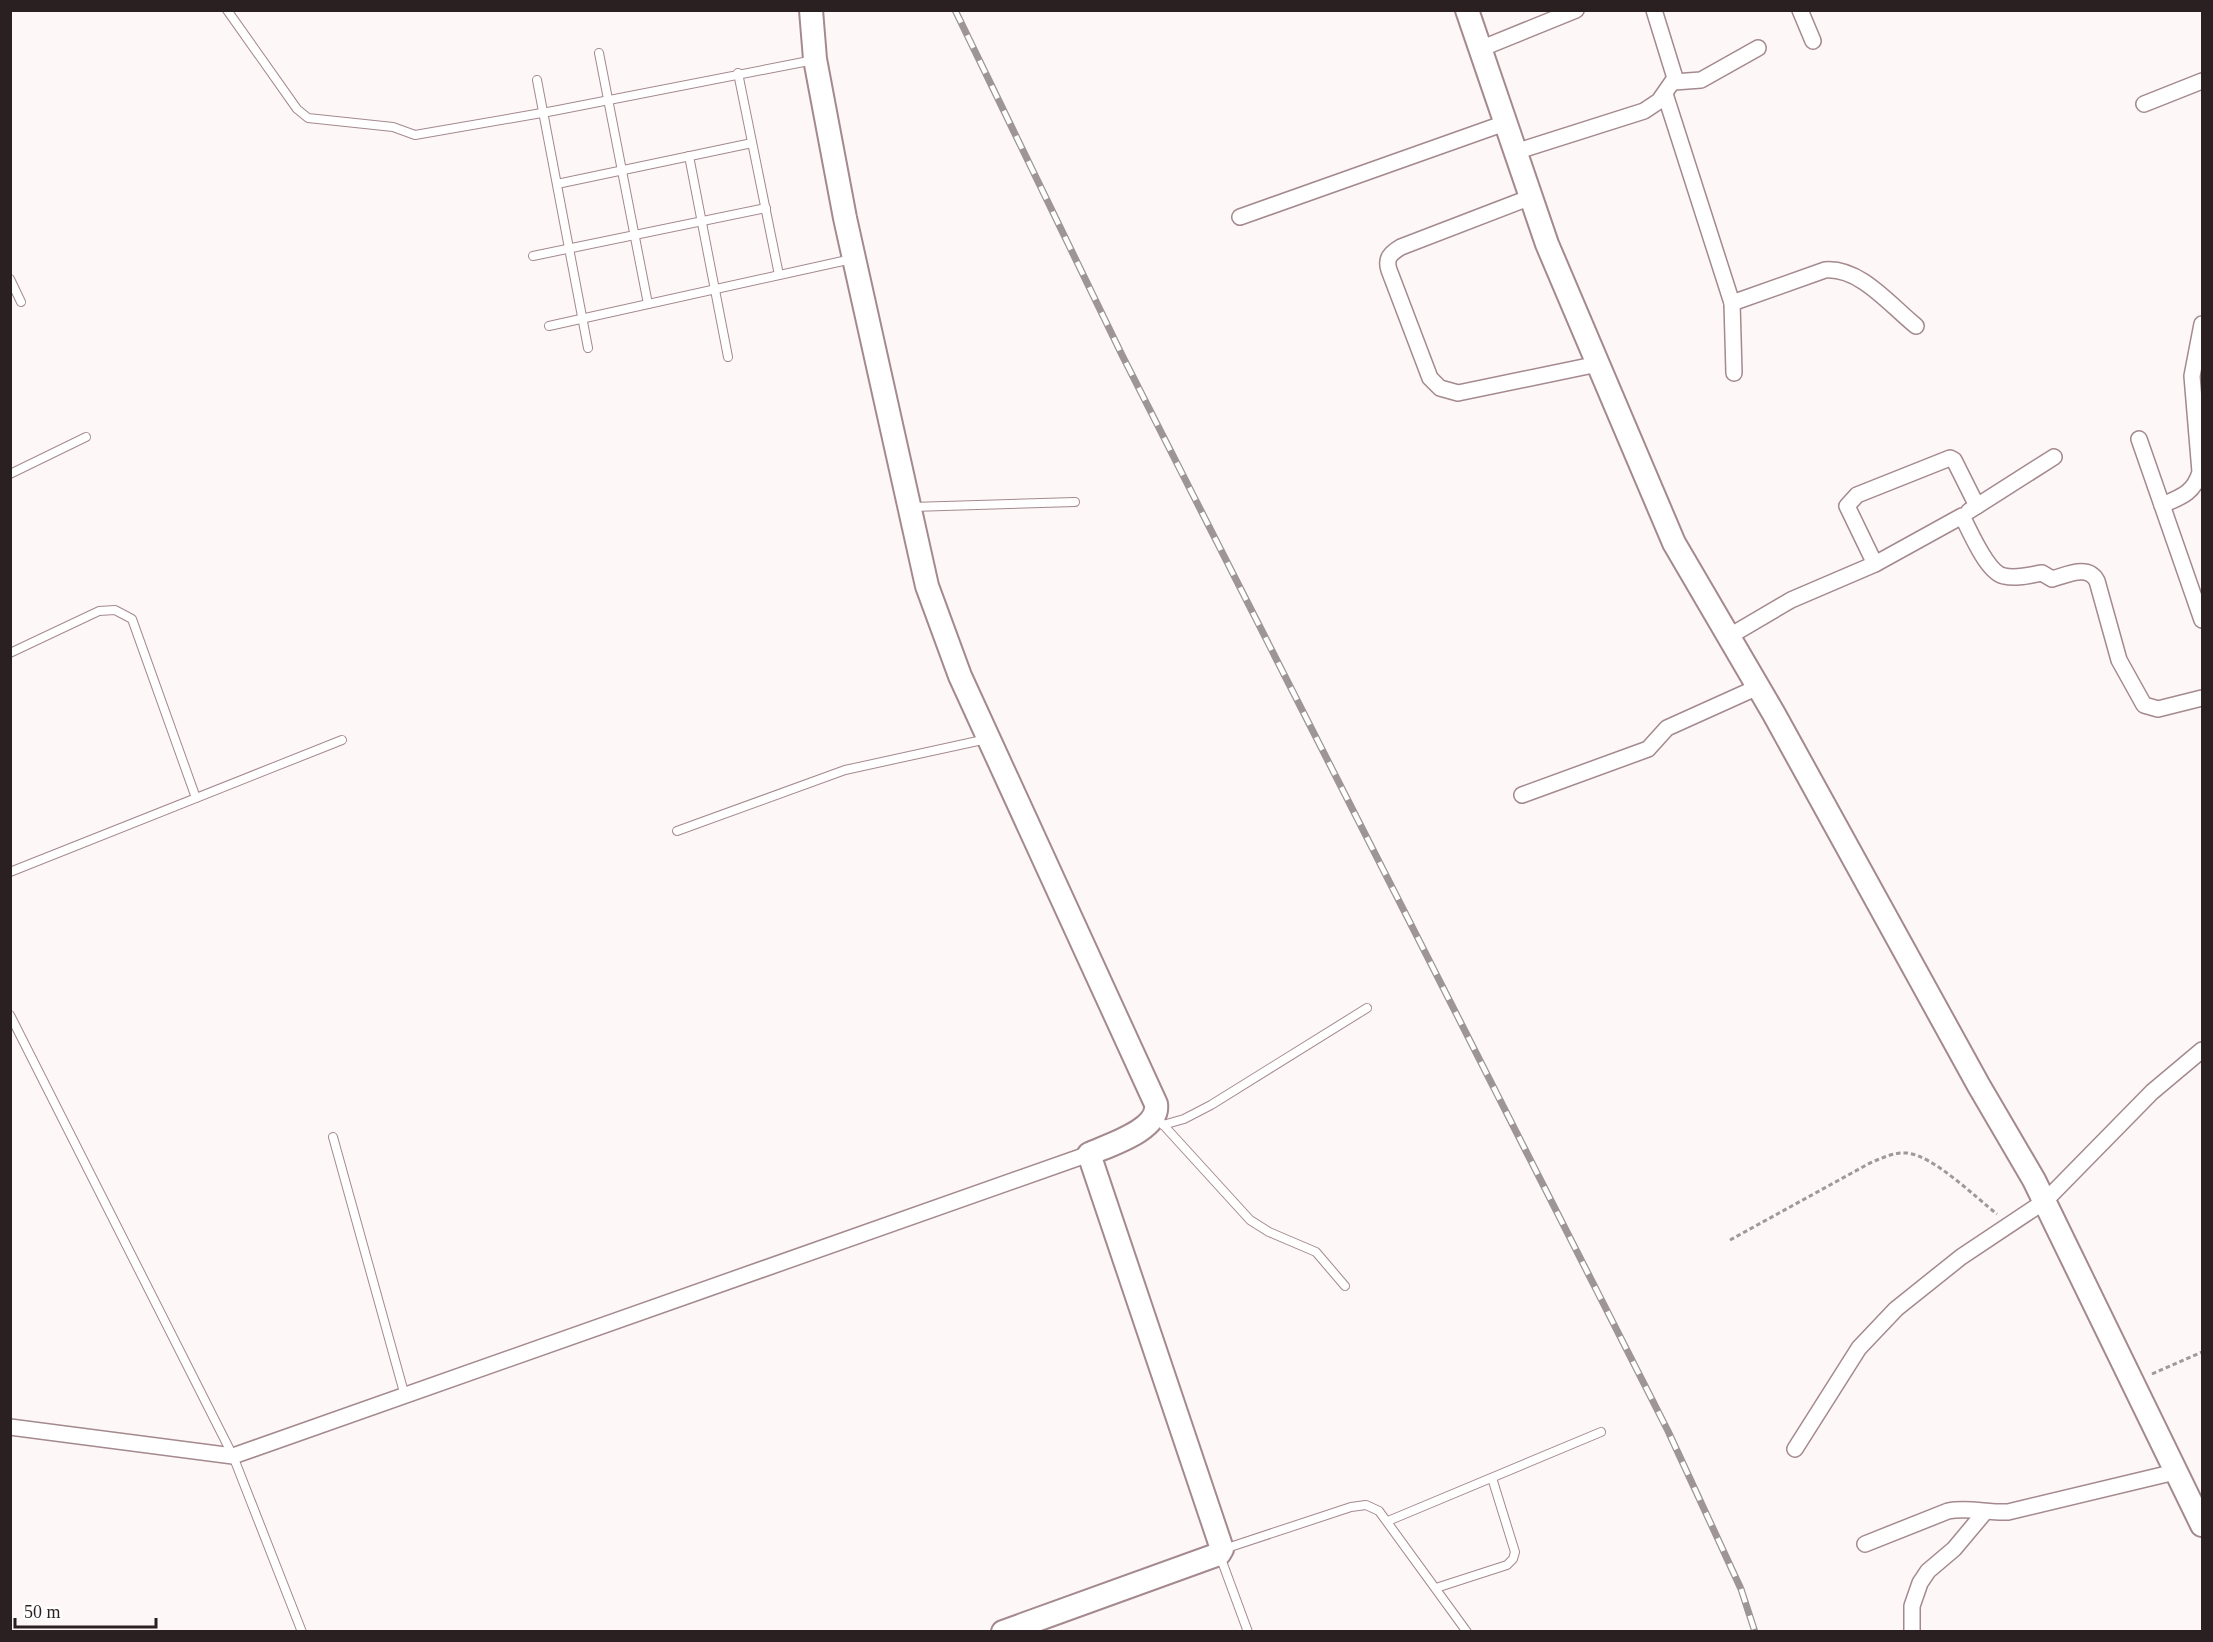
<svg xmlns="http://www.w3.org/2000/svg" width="2213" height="1642" font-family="Georgia,serif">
	<rect width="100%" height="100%" fill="#fdf7f8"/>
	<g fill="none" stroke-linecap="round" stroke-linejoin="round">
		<!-- lane casing -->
		<g stroke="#a4898e" stroke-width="10">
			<g id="lane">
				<polyline points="227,10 297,109 308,118 393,127 415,135 553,111 814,60"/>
				<polyline points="599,53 648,304"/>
				<polyline points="738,73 779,275"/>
				<polyline points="537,80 588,348"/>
				<polyline points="689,156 728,357"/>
				<polyline points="557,184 752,143"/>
				<polyline points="533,256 766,208"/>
				<polyline points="10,279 21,302"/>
				<polyline points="549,326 852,259"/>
				<polyline points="10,474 86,437"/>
				<polyline points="912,507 1075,502"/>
				<polyline points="10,653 99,611 115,610 132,619 196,798"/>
				<polyline points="677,831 845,770 987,739"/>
				<polyline points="10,872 342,740"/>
				<polyline points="10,1015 233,1456 302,1632"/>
				<polyline points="1157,1118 1250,1220 1269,1232 1316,1252 1345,1286"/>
				<polyline points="1163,1125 1184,1119 1211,1105 1367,1008"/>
				<polyline points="333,1137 405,1396"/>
				<polyline points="1388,1521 1601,1432"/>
				<polyline points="1224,1549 1351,1507 1366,1505 1379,1511 1467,1632"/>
				<polyline points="1220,1556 1248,1632"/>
				<polyline points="1436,1588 1507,1565 1513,1559 1515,1552 1492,1478"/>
			</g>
		</g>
		<!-- street casing -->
		<g stroke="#a4898e" stroke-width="18">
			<g id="street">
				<polyline points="1800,10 1813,41"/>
				<polyline points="1480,49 1576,10"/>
				<polyline points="1674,82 1701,80 1758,48"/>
				<polyline points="1665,94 1732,303 1734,373"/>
				<polyline points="2144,104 2202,81"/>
				<polyline points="1515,152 1644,111 1659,101 1675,78 1654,10"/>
				<path d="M1531 197 1401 247C1391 253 1385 258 1389 270L1430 378 1440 388 1458 393 1598 364"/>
				<polyline points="1240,217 1505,123"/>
				<path d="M1732 303 1825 270C1860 267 1890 305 1916 326"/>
				<polyline points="2139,439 2202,620"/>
				<path d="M2162 505C2181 497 2194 493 2200 472L2192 376 2202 324"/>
				<polyline points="1969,511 2054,457"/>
				<polyline points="1875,564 1847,506 1857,495 1950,458 1954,460 1977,506"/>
				<path d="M1728 637 1791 600 1875 564 1962 516C1970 531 1987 573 2004 576 2017 579 2030 575 2042 573L2052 579C2067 575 2088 564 2097 581L2119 660 2144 705 2158 709 2202 698"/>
				<polyline points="1522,795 1648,749 1667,728 1758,687"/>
				<polyline points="10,1427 233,1456 1089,1154"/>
				<polyline points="1795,1449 1859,1348 1896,1309 1961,1257 2045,1201 2152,1092 2202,1050"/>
				<path d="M1865 1544 1948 1511C1968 1507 1988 1513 2008 1512L2175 1472"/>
				<polyline points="1912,1632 1912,1606 1920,1583 1928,1571 1954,1549 1985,1512"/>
			</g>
		</g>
		<!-- secondary casing -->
		<g stroke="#a4898e" stroke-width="26">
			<g id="secondary">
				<path d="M811 10 815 59 845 218 927 586 960 676 1156 1104C1160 1130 1109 1145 1089 1154L1222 1549 1219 1554 1003 1632"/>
				<polyline points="1467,10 1547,244 1674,543 1774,714 1979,1086 2034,1180 2202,1525"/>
			</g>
		</g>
		<!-- path -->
		<g stroke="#a09899" stroke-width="3" stroke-dasharray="4.5 3" stroke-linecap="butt">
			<path d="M1730 1240 1870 1163C1882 1158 1894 1152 1907 1153 1934 1156 1975 1197 1997 1214"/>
			<polyline points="2152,1374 2202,1352"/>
		</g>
		<!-- lane -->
		<use href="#lane" stroke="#fff" stroke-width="8"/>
		<!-- street -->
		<use href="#street" stroke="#fff" stroke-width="15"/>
		<!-- secondary -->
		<use href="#secondary" stroke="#fff" stroke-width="22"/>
		<!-- rail casing -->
		<g stroke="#9d9596" stroke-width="7">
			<polyline id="rail" points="955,10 1122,355 1668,1431 1741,1589 1755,1632"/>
		</g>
		<!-- rail -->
		<use href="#rail" stroke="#fff" stroke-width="4.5" stroke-dasharray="14" stroke-linecap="butt"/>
	</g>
	<!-- border -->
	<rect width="2213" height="1642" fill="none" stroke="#2a1f21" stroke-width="24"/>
	<!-- scale -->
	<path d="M15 1618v9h141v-9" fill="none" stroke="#2a1f21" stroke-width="3"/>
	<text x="24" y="1618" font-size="18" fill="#2a1f21" stroke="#ffffff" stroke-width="4.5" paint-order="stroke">50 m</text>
</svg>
